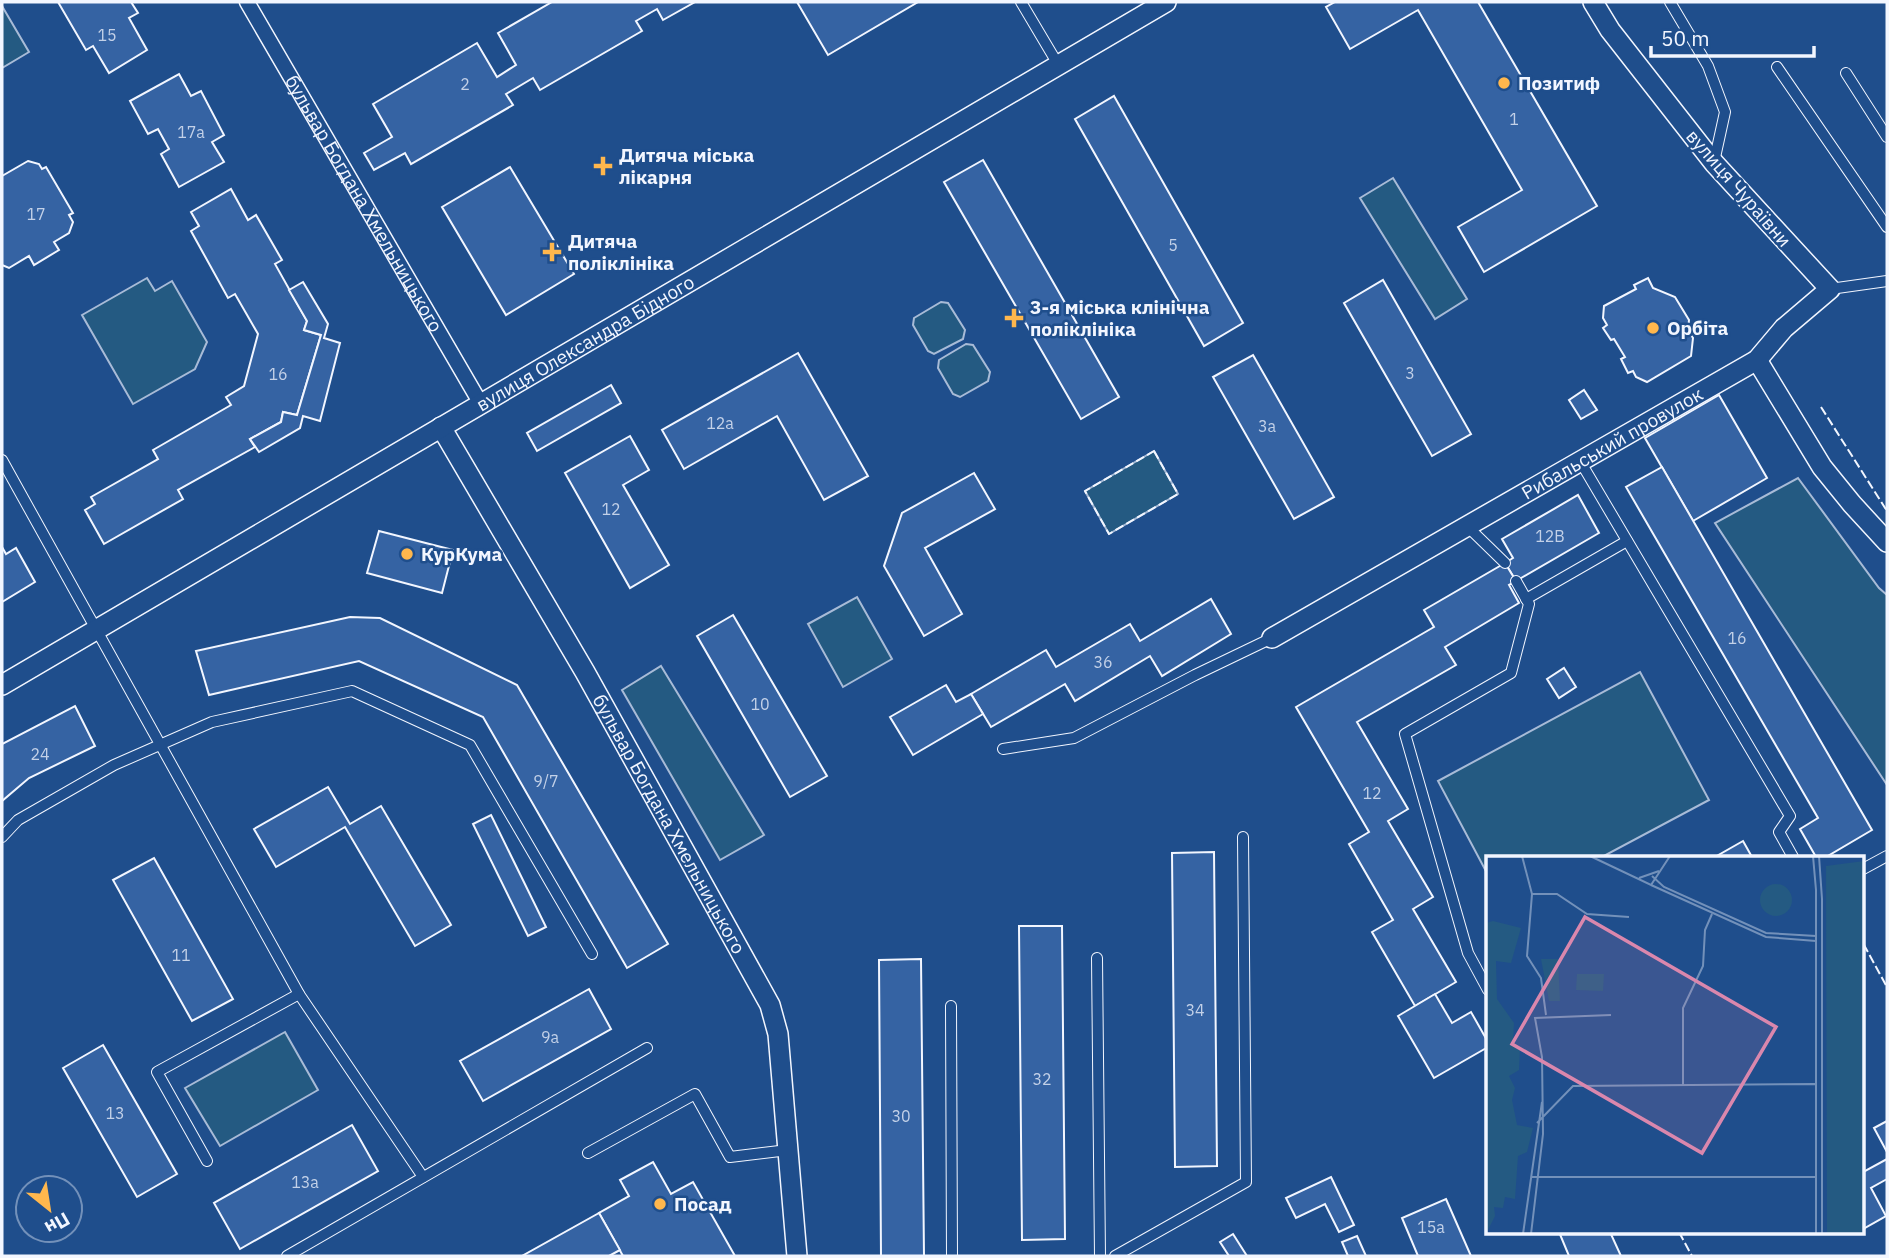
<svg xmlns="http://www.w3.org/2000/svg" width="1889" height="1258" font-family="'IBM Plex Sans',sans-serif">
	<rect width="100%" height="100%" fill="#1f4e8c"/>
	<!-- green -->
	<g fill="#245a82" stroke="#a8bbd7" stroke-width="2">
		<polygon points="2,6 29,52 2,68"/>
		<polygon points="1393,178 1467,299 1435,319 1360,198"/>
		<polygon points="147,278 155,291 172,281 207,342 195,369 133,404 82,315"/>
		<polygon points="941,302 948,303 965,330 963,339 934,354 928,351 913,325 914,318"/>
		<polygon points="966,344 973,345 990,372 988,381 960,397 953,394 938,368 939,360"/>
		<polygon points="1154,451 1178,494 1109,534 1085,491"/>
		<polygon points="1798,478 1879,588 1887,595 1887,785 1715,523"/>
		<polygon points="857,597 892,659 843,687 808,624"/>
		<polygon points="661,666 764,835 720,860 622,690"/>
		<polygon points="1640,672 1709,800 1602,857 1488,857 1488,875 1438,781"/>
		<polygon points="285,1032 318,1090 220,1146 185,1088"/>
	</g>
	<!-- building -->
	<g fill="#3563a3" stroke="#f2f6ff" stroke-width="2">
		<polygon points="58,2 131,2 138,13 129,18 147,50 109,73 93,46 86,50"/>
		<polygon points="552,2 695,2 663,20 657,9 636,21 642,31 540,90 533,78 506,94 513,105 411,164 405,153 374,170 364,153 392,137 373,104 477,43 497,77 516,65 498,33"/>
		<polygon points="797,2 918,2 828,55"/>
		<polygon points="1335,2 1478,2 1597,206 1484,272 1458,227 1522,190 1418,10 1350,49 1326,7"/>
		<polygon points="179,74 191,96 201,91 224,135 212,142 224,162 179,187 161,154 169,149 158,129 148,134 130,101"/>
		<polygon points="1114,96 1243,323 1204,346 1075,119"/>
		<polygon points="983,160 1119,397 1081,419 944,182"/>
		<polygon points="28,161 39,164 42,169 46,167 73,213 69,215 73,222 69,233 54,242 59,250 34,265 29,256 9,268 2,265 2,176"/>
		<polygon points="510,167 574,274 506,315 442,207"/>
		<polygon points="231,189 248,220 256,215 282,260 275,264 307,321 304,330 321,335 297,415 283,412 281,422 250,439 255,447 178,490 183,499 104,544 85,510 95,504 91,497 158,459 153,450 231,405 226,397 244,386 258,334 235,294 228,298 191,231 199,226 191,212"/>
		<polygon points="1648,278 1653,288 1675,297 1689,320 1688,330 1693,338 1691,356 1647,382 1636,377 1633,371 1628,373 1621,359 1625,357 1614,339 1611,340 1603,328 1607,325 1603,318 1604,306 1636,289 1634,285"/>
		<polygon points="1383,280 1471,434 1432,456 1344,303"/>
		<polygon points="303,282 328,324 324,338 340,343 320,421 303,416 300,428 259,452 250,439 281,422 283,412 297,415 321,335 304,330 307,321 289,290"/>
		<polygon points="798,353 868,476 824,500 777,416 684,469 662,430"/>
		<polygon points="1253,355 1334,497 1294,519 1213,377"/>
		<polygon points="611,385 621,403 537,451 527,433"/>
		<polygon points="1584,390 1597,410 1581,419 1569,400"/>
		<polygon points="1719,395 1767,478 1693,521 1645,438"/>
		<polygon points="630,436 649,470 623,485 669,565 630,588 565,473"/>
		<polygon points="1662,467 1872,830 1826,857 1816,857 1800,829 1818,818 1626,487"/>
		<polygon points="974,473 995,509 925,548 962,614 924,636 884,566 902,513"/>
		<polygon points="1578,495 1599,533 1516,581 1505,563 1513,558 1502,539"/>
		<polygon points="379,531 453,550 442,593 367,573"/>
		<polygon points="2,547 6,554 16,548 35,582 2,602"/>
		<polygon points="1505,563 1516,581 1509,585 1519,603 1445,647 1456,665 1357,722 1408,809 1388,821 1433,897 1413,909 1456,982 1415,1006 1372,932 1393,920 1349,844 1369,832 1296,707 1434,627 1424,610"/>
		<polygon points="1211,599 1231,634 1162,676 1150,656 1075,701 1065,684 991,727 971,694 1046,650 1056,667 1130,624 1140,641"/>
		<polygon points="733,615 827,776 790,797 697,636"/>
		<polygon points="350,617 380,618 517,685 668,944 627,968 483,717 359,661 209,695 196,651"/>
		<polygon points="1564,668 1576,687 1559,698 1547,679"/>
		<polygon points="946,685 956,702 971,694 983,714 913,755 890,717"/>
		<polygon points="75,706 95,746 29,778 2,801 2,744"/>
		<polygon points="328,787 350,824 381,806 451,925 415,946 345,827 276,867 254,829"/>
		<polygon points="491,815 546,927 528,936 473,824"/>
		<polygon points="1743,841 1752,857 1715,857"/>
		<polygon points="1214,852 1217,1166 1175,1167 1172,853"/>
		<polygon points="154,858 233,999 192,1021 113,880"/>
		<polygon points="1019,926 1062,926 1065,1239 1022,1240"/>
		<polygon points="921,959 924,1256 881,1256 879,960"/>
		<polygon points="589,989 611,1029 483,1101 460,1061"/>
		<polygon points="1435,994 1452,1023 1471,1012 1488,1042 1488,1047 1434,1078 1398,1016"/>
		<polygon points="103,1045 177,1174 137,1197 63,1068"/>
		<polygon points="1887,1121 1887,1152 1874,1128"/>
		<polygon points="352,1125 378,1171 240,1249 214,1203"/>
		<polygon points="1887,1159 1887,1179 1871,1188 1886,1216 1863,1229 1863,1172"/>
		<polygon points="653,1162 671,1194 693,1182 735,1256 623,1256 599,1213 629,1196 620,1180"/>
		<polygon points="1331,1177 1354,1225 1339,1232 1325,1204 1296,1218 1286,1198"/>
		<polygon points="1446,1199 1471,1256 1418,1256 1402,1218"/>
		<polygon points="599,1213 620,1250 609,1256 522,1256"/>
		<polygon points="1559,1232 1610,1232 1621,1256 1569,1256"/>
		<polygon points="1233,1234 1247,1256 1229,1256 1220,1242"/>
		<polygon points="1357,1236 1366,1256 1348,1256 1342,1242"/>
	</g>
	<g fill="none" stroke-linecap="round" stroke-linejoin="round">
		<!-- service casing -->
		<g stroke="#f2f6ff" stroke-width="12">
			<g id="service">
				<polyline points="1021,2 1059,66"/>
				<polyline points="1670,2 1708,66 1725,112 1714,162"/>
				<polyline points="1777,67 1887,227"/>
				<polyline points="1846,73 1887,137"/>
				<polyline points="1830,289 1887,281"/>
				<polyline points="2,460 299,994 423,1177"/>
				<polyline points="1580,461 1790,816 1779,832 1793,857"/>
				<polyline points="1467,526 1505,563"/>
				<polyline points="1526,599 1627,541"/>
				<polyline points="1003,749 1074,738 1195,675 1272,638"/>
				<polyline points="2,837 18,820 114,765 212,722 352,691 470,745 592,954"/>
				<polyline points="1863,869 1887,856"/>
				<polyline points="1097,958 1100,1256"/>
				<polyline points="1488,990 1468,953 1405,734 1511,673 1529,604 1516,581"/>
				<polyline points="951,1006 952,1256"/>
				<polyline points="588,1153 695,1094 730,1157 788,1150"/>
				<polyline points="207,1161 157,1072 299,994"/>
				<polyline points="287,1256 647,1048"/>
				<polyline points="1115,1256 1246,1182 1243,837"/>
			</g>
		</g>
		<!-- pedestrian casing -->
		<g stroke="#f2f6ff" stroke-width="17">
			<g id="pedestrian">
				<path id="s1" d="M247 2 481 404"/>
			</g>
		</g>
		<!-- minor casing -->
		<g stroke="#f2f6ff" stroke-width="22">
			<g id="minor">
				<polyline points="1757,360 1822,467 1852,504 1887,542"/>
				<path id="s2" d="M441 427 585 672 770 1005 778 1034 797 1256"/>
				<path id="s3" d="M1272 638 1757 360 1784 328 1830 289 1714 163 1610 30 1593 2"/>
				<path id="s4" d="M2 685 1166 2"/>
			</g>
		</g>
		<!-- service -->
		<use href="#service" stroke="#1f4e8c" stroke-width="10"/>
		<!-- pedestrian -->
		<use href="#pedestrian" stroke="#1f4e8c" stroke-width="14"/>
		<!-- minor -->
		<use href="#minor" stroke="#1f4e8c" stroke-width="19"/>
		<!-- fence -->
		<g stroke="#f2f6ff" stroke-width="2" stroke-dasharray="9 3.5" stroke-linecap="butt">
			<polyline points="1821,407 1887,511"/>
			<polygon points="1154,451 1178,494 1109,534 1085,491"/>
			<polyline points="1863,945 1864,945 1887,987"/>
			<polyline points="1679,1232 1692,1256"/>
		</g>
	</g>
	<!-- markers -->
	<g fill="#ffb74d" stroke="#1f4e8c" stroke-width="2.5">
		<circle cx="1504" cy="83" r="7"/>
		<path d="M599.5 155.5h7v7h7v7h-7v7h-7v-7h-7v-7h7z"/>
		<path d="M548.5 241.5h7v7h7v7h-7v7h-7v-7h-7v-7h7z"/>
		<path d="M1010.5 307.5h7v7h7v7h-7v7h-7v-7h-7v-7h7z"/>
		<circle cx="1653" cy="328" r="7"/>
		<circle cx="407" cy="554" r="7"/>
		<circle cx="660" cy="1204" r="7"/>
	</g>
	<g text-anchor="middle" stroke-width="5" stroke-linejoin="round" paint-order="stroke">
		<!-- number labels -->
		<g font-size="16" fill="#c3d1e8">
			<text x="107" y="41">15</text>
			<text x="465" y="90">2</text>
			<text x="1514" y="125">1</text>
			<text x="191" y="138">17а</text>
			<text x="36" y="220">17</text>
			<text x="1173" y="251">5</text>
			<text x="1410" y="379">3</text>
			<text x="278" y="380">16</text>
			<text x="720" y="429">12а</text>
			<text x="1267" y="432">3а</text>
			<text x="611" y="515">12</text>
			<text x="1550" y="542">12В</text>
			<text x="1737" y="644">16</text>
			<text x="1103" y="668">36</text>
			<text x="760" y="710">10</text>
			<text x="40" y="760">24</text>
			<text x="546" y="787">9/7</text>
			<text x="1372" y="799">12</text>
			<text x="181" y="961">11</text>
			<text x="1195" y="1016">34</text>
			<text x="550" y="1043">9а</text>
			<text x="1042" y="1085">32</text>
			<text x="115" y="1119">13</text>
			<text x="901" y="1122">30</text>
			<text x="305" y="1188">13а</text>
			<text x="1431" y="1233">15а</text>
		</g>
		<!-- poi labels -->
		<g font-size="19" font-weight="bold" fill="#f2f6ff" stroke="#1f4e8c" text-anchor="start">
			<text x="1518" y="90">Позитиф</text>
			<text x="619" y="162">Дитяча міська<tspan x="619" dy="22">лікарня</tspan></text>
			<text x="568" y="248">Дитяча<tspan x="568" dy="22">поліклініка</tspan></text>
			<text x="1030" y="314">3-я міська клінічна<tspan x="1030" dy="22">поліклініка</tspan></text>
			<text x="1667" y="335">Орбіта</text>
			<text x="421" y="561">КурКума</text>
			<text x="674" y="1211">Посад</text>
		</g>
		<!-- street labels -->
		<g font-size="19" fill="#f2f6ff" stroke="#1f4e8c">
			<text transform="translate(1739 188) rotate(49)" y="7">вулиця Чураївни</text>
			<text dy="7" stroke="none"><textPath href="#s1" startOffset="233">бульвар Богдана Хмельницького</textPath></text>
			<text dy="7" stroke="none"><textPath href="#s4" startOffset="676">вулиця Олександра Бідного</textPath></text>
			<text dy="7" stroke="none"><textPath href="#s3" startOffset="392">Рибальський провулок</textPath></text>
			<text dy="7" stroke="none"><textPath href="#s2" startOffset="458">бульвар Богдана Хмельницького</textPath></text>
		</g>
	</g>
	<!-- overview -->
	<g transform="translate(1486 856)">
		<rect width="378" height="378" fill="#1f4e8c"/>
		<path d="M378 5V378H341L340 10ZM274 44a16 16 0 1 1 32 0a16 16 0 1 1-32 0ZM7 65 35 72 25 107 10 105 11 143 28 167 27 186 34 192 33 214 23 220 29 232 26 244 31 269 47 272 41 296 32 300 29 343 19 341 17 352 8 351 9 360 0 378V67ZM55 103H72L74 145H63ZM91 118H118L117 135 90 134Z" fill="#245a82"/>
		<path fill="none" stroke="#7391ba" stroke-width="2" d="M36 0 46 38 41 100 55 122 60 159M104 0 165 29 184 0M327 0 330 34V378M333 0 336 43V378M166 20 178 31 280 77 330 80M153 22 173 15M165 29 280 81 330 85M46 38H71L101 58 143 61M197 229V152L217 110 219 74 226 58M51 267 87 230 329 228M46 321H330M37 378 56 246M45 378 57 278 56 201 49 162 125 159"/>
		<path fill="#da87ad" fill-opacity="0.15" stroke="#da87ad" stroke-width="3.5" d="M99 61 290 171 216 297 26 188Z"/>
		<rect width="378" height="378" fill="none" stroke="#f2f6ff" stroke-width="3.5"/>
	</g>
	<!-- border -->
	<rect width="1889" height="1258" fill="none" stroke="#f2f6ff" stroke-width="7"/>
	<!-- north arrow -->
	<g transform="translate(49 1209) rotate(150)"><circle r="33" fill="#1f4e8c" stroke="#7391ba" stroke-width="2"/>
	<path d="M0-5L12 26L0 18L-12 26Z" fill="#ffb74d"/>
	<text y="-10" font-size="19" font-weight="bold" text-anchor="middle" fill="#f2f6ff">Пн</text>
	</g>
	<!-- scale -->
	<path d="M1651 46v10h163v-10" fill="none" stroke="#f2f6ff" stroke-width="3.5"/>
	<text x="1661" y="46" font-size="21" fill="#f2f6ff" stroke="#1f4e8c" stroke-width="5" paint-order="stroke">50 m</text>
</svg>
